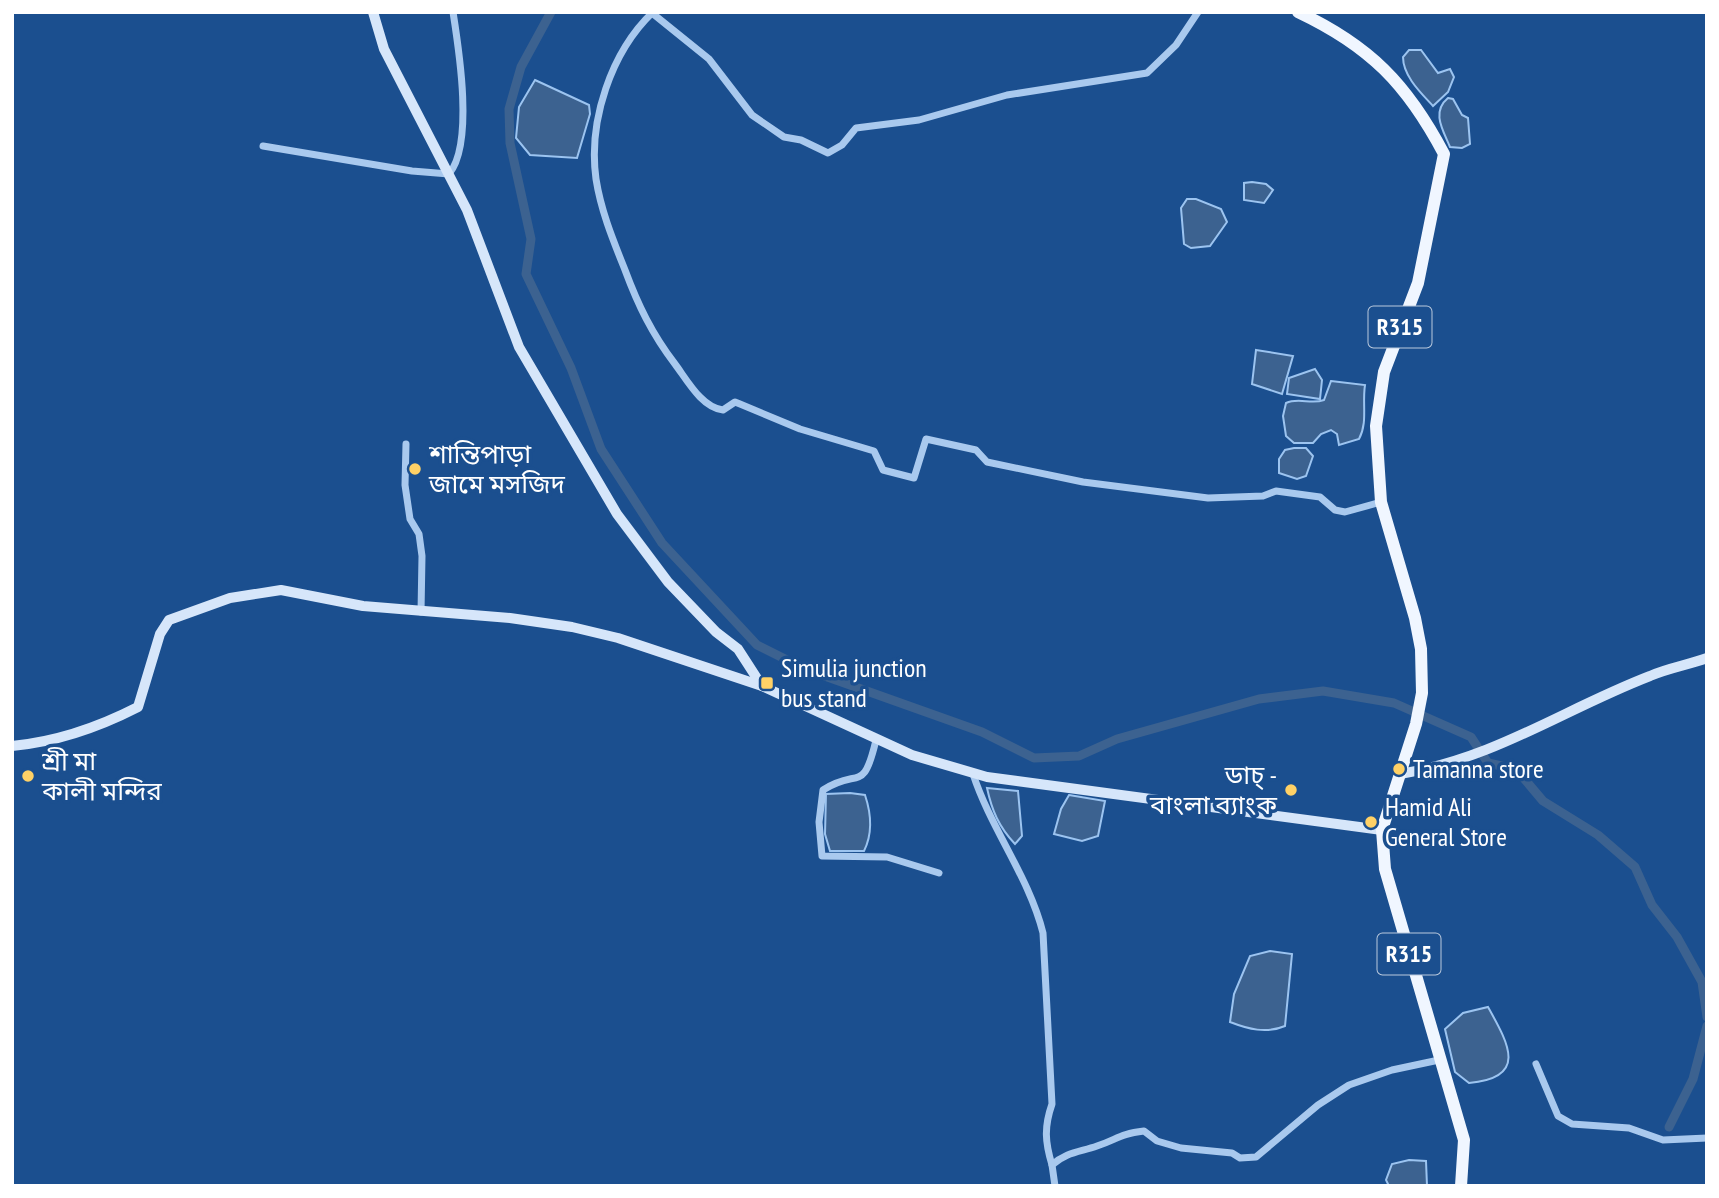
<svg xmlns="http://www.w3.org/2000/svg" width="1719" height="1198" font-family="'PT Sans Narrow','Noto Sans Bengali',sans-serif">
	<rect width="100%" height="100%" fill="#1b4f8f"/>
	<!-- water -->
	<g fill="#3c6290" stroke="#9cc4f0" stroke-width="2">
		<path d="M1409 50H1421L1438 73 1450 69 1454 77 1448 92 1433 106C1421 93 1403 76 1403 57Z"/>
		<polygon points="535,80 589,105 590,114 577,158 530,155 516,138 519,107"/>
		<path d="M1448 98 1453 99 1462 115 1468 118 1470 144 1462 148 1450 147C1443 130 1431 112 1448 98Z"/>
		<polygon points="1252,182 1266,184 1273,190 1264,203 1244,200 1244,183"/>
		<polygon points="1187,199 1196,199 1221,209 1227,222 1210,246 1191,248 1184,244 1181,208"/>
		<polygon points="1256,350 1293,356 1282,394 1252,384"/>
		<polygon points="1315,369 1322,380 1320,399 1287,394 1289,378"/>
		<path d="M1331 381 1365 385C1362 404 1368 422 1359 439L1339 445 1337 434 1331 430 1321 434 1313 443H1294L1286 436 1283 416 1286 403C1299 397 1311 405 1324 400Z"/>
		<polygon points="1294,448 1306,448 1313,456 1306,476 1297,479 1279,473 1279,459 1285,450"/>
		<path d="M987 788 1018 791 1022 836 1015 844C999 827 992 811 987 788Z"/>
		<path d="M850 793 865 795C871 813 873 833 864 851H830L825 834 826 794Z"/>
		<polygon points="1069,795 1105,801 1098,836 1082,841 1054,834 1061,809"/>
		<path d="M1270 951 1292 954 1285 1026C1266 1034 1248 1029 1230 1022L1234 994 1250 956Z"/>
		<path d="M1488 1007C1508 1043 1529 1078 1469 1083L1455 1072 1445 1029 1463 1013Z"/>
		<polygon points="1409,1160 1426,1161 1427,1186 1389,1186 1386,1180 1392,1164"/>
	</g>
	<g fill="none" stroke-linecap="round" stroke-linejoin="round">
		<!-- canal -->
		<g stroke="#3c6290" stroke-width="9">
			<polyline points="551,12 521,67 509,109 510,143 531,239 526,274 571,368 601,449 662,543 757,645 805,669 982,732 1034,758 1079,756 1117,739 1259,699 1323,691 1394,703 1471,737 1488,763 1516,769 1543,801 1598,835 1635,867 1652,905 1677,937 1702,982 1707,1017"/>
			<polyline points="1669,1127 1693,1079 1707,1026"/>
		</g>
		<!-- street -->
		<g stroke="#a9c9ee" stroke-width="7">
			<path d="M653 12C611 52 588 121 596 179 601 211 613 240 625 270 638 305 652 334 675 364 687 380 702 408 723 410L735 402 740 404 800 429 874 451 883 470 914 478 926 439 976 450 987 462 1083 482 1208 498 1263 496 1276 491 1320 497 1335 510 1345 512 1381 502"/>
			<polyline points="652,13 709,59 752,115 784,137 801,140 828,153 842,145 856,128 919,120 1007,95 1147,73 1176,45 1198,12"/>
			<path d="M263 146 412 171 449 174C474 144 459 50 453 12"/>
			<polyline points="406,444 405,485 410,519 419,534 422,556 421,612"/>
			<path d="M876 740C863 795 859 767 823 790L819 822 822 856 887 857 939 873"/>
			<path d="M973 774C991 829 1029 877 1043 933L1052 1104C1044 1127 1045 1142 1052 1165"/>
			<polyline points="1536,1064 1558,1116 1572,1124 1629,1128 1663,1140 1707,1138"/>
			<path d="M1055 1186 1052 1165C1066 1152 1080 1152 1097 1146 1118 1139 1119 1134 1144 1131L1157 1141 1181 1148 1232 1153 1240 1158 1256 1157 1318 1105 1349 1085 1392 1070 1439 1060"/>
		</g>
		<!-- secondary -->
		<g stroke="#d6e6fa" stroke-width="10">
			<polyline points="373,12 384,49 467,210 519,347 617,514 668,582 716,632 738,649 762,686 912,755 987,777 1382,830"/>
			<path d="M12 746C55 742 99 727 138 707L160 634 169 620 230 598 281 590 363 606 510 618 572 627 618 638 762 686"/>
			<path d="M1400 774C1496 758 1562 710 1650 676 1668 668 1688 665 1707 658"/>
		</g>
		<!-- primary -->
		<path stroke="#f0f6ff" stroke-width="12" d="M1298 12C1370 46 1407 84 1444 154L1418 283 1384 372 1376 426 1381 502 1415 618 1421 649 1422 693 1416 724 1382 830 1385 869 1464 1140 1461 1186"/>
	</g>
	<!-- markers -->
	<g fill="#ffd166" stroke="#1b4f8f" stroke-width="2.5">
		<circle cx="415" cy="469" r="7"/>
		<rect x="760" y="676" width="14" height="14" rx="3.5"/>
		<circle cx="1399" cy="769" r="7"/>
		<circle cx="28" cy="776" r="7"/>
		<circle cx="1291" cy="790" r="7"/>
		<circle cx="1371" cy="822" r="7"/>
	</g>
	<g text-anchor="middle" stroke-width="7" stroke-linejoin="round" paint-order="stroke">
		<!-- shield labels -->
		<g fill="#1b4f8f" stroke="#bbcadd" stroke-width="2">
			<rect x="1368.5" y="306.5" width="63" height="41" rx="5"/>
			<rect x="1377.5" y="933.5" width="63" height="41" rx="5"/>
		</g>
		<g font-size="24" font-weight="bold" fill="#fff">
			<text x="1400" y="335">R315</text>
			<text x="1409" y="962">R315</text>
		</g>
		<!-- poi labels -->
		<g font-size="26" fill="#fff" stroke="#1b4f8f" text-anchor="start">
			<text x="429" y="463">শান্তিপাড়া<tspan x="429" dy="30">জামে মসজিদ</tspan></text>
			<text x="781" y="677">Simulia junction<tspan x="781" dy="30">bus stand</tspan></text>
			<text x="42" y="770">শ্রী মা<tspan x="42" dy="30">কালী মন্দির</tspan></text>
			<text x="1413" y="778">Tamanna store</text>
			<text x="1277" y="784" text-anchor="end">ডাচ্ -<tspan x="1277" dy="30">বাংলা ব্যাংক</tspan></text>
			<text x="1385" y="816">Hamid Ali<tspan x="1385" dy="30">General Store</tspan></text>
		</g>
	</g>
	<!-- border -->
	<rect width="1719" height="1198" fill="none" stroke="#ffffff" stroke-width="28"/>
</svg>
